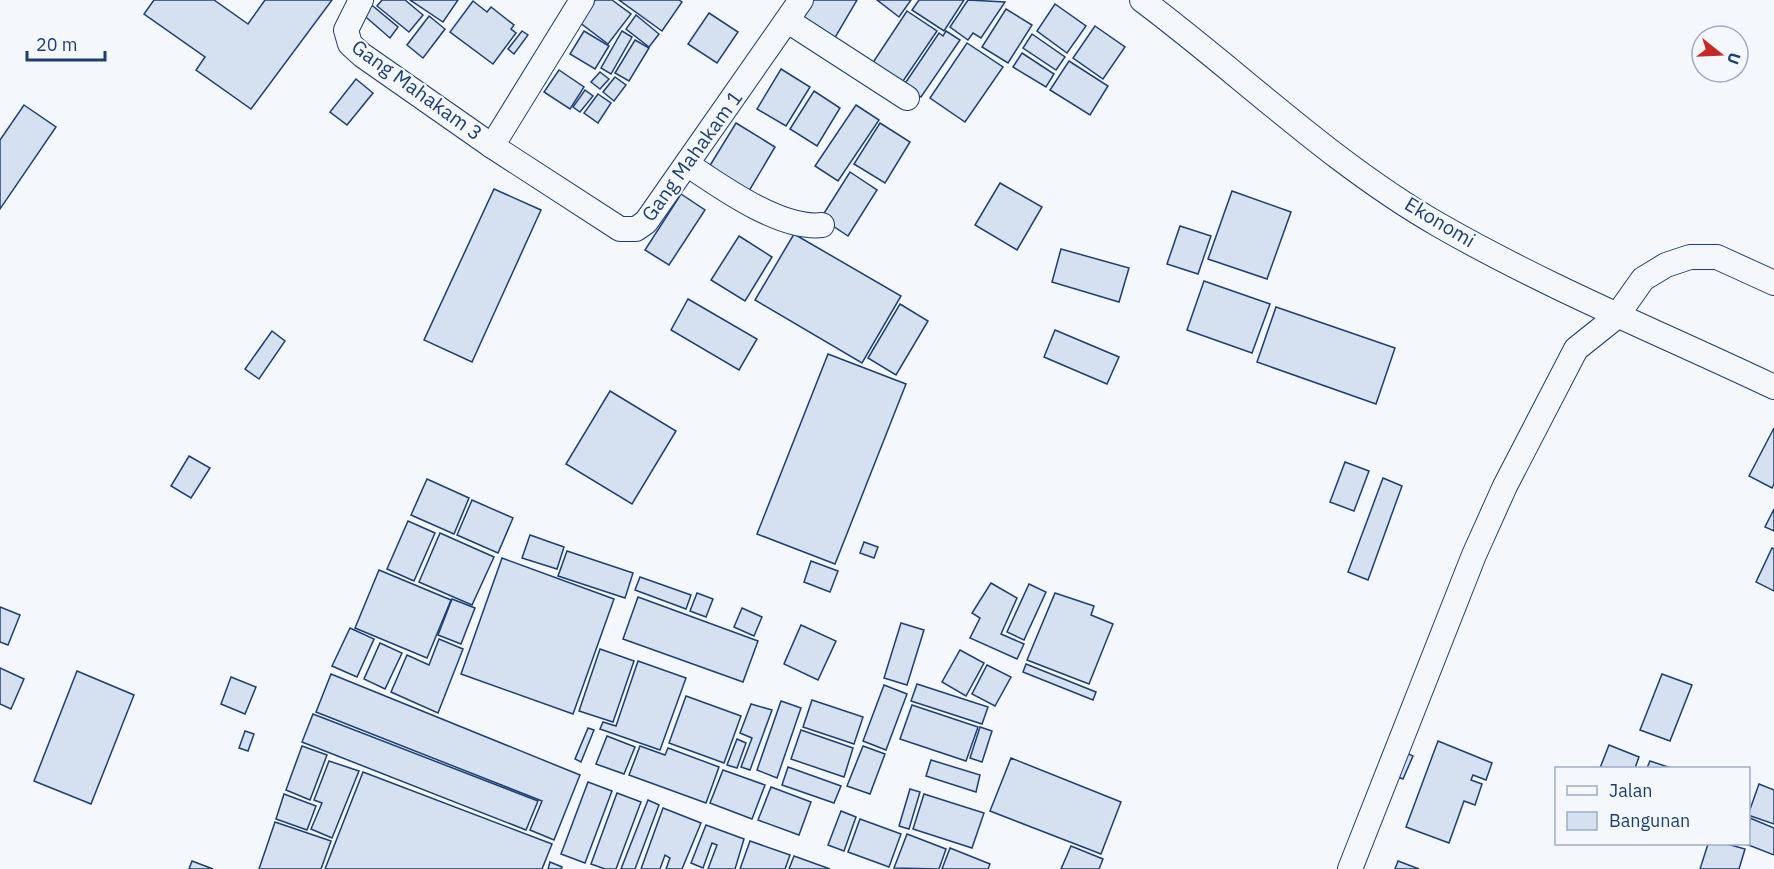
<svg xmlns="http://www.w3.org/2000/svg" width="1774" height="869" font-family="'IBM Plex Sans',sans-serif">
	<rect width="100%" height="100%" fill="#f4f7fb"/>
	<!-- building -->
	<g fill="#d5e0f0" stroke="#1d3f73" stroke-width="1.5">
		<polygon points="154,0 214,0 248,24 265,0 332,0 251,109 196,70 205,57 144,14"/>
		<polygon points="382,0 405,0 423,15 409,32 377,6"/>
		<polygon points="410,0 458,0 443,22"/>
		<polygon points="595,0 612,0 631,14 608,44 579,22"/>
		<polygon points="619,0 679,0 682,2 662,31"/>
		<polygon points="809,0 857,0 833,41 798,20"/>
		<polygon points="877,0 911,0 899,17"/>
		<polygon points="919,0 964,0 944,31 912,10"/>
		<polygon points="968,0 1005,2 981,38 973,33 968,40 950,27"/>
		<polygon points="473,1 487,12 491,7 514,25 511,29 516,33 493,64 450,32"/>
		<polygon points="368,2 398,27 390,38 360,12"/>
		<polygon points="1055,4 1086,26 1067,53 1037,31"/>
		<polygon points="1006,9 1032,25 1008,63 982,47"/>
		<polygon points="907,11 937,31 897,90 868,70"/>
		<polygon points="709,13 738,32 717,63 688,44"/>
		<polygon points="636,15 659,34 649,47 626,29"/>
		<polygon points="429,16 445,29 423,58 407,45"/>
		<polygon points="1095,26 1125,47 1103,79 1073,58"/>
		<polygon points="522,31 528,35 514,54 508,49"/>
		<polygon points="584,31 609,46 595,69 570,54"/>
		<polygon points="622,31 632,37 611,74 601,68"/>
		<polygon points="946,31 960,40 921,97 904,85 939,33 943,36"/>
		<polygon points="1032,34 1065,57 1056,70 1023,48"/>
		<polygon points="635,40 649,48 629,81 615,73"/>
		<polygon points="967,43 1003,67 965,122 930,98"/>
		<polygon points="1022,53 1054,74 1046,87 1013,67"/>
		<polygon points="1069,61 1108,86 1090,115 1050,90"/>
		<polygon points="781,69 810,87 786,126 757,109"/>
		<polygon points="559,70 584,87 570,109 544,92"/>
		<polygon points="600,72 609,79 600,89 591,82"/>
		<polygon points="615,77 626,85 614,101 603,92"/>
		<polygon points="356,79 373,93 347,125 330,112"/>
		<polygon points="585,90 593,96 580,112 573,107"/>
		<polygon points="814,91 840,108 817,146 790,129"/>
		<polygon points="598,94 611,103 598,123 584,113"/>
		<polygon points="24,105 56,127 0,209 0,140"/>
		<polygon points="856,105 879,120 838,181 815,166"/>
		<polygon points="736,123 775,147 749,191 709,167"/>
		<polygon points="880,123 910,142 885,183 854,164"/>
		<polygon points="850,172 877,190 848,236 821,218"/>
		<polygon points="1000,183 1042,207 1017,250 975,225"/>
		<polygon points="494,189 541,210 472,362 424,340"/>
		<polygon points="1232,191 1291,212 1267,279 1208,259"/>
		<polygon points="681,194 705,210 669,265 645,250"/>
		<polygon points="1180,226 1211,236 1198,274 1167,264"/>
		<polygon points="794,234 901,296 862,363 755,300"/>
		<polygon points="739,236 772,257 745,301 711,280"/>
		<polygon points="1061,249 1129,268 1119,302 1052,282"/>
		<polygon points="1204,281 1270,304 1252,353 1187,330"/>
		<polygon points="688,299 757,339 739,370 671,330"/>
		<polygon points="900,304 928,321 896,375 868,358"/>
		<polygon points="1276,307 1395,348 1376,404 1257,362"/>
		<polygon points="1055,330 1119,357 1107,384 1044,357"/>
		<polygon points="272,331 285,341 259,379 245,369"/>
		<polygon points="828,354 906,384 835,564 757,534"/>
		<polygon points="610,391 676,431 632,504 566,464"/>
		<polygon points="1774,428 1774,484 1772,488 1749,476"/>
		<polygon points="189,456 210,468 191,498 171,486"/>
		<polygon points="1345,462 1369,471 1354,511 1330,502"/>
		<polygon points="1383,478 1402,486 1368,580 1348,572"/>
		<polygon points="427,479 469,498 454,534 411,515"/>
		<polygon points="472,500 513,518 498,553 457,535"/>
		<polygon points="1774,509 1774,531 1765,527"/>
		<polygon points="408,521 435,533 414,581 387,569"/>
		<polygon points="440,533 494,557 472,605 419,582"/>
		<polygon points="530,535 564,547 557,569 522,558"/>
		<polygon points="864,542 878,547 874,558 860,553"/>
		<polygon points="1772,548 1774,549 1774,591 1756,582"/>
		<polygon points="567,551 633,573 625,598 558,576"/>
		<polygon points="502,558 614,599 573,714 461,674"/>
		<polygon points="811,561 838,571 830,592 804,582"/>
		<polygon points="379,570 451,600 427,658 355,628"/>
		<polygon points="640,577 691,595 686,609 635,590"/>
		<polygon points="991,583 1017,598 1001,634 1024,644 1017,659 970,638 980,618 972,613"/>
		<polygon points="1029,584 1046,592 1024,640 1007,632"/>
		<polygon points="697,593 713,599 706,617 690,611"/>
		<polygon points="1055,593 1094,606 1091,615 1113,624 1089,684 1027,660"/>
		<polygon points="638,597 758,641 743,682 623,639"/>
		<polygon points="452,599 475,608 461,644 438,635"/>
		<polygon points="0,607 20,615 8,645 0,642"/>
		<polygon points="742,608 762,617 754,636 734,627"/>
		<polygon points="901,623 924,630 907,685 884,678"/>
		<polygon points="801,625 836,641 818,680 784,664"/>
		<polygon points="350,628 374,639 357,677 332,666"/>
		<polygon points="439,639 463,649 438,713 391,692 407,655 429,665"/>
		<polygon points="380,643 402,653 385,689 364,679"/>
		<polygon points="600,649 634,661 613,722 579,711"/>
		<polygon points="960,650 984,663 966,696 942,682"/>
		<polygon points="638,661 686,678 660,750 600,729 603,722 616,726"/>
		<polygon points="1026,664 1096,692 1093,700 1023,672"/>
		<polygon points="987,665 1011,677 995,706 972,694"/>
		<polygon points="0,668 24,679 11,709 0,704"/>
		<polygon points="77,671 134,695 91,804 34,781"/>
		<polygon points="331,674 580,775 554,840 530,830 542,801 316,712"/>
		<polygon points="1662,674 1692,685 1670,741 1640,730"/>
		<polygon points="231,677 256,687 245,714 221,704"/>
		<polygon points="917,684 988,707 982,724 911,701"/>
		<polygon points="884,685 907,694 886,750 863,741"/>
		<polygon points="686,696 741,716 724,763 669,743"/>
		<polygon points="812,700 863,717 854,744 803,727"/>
		<polygon points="781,701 801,708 777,778 757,770"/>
		<polygon points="751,704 772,710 750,770 741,767 752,738 740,733"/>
		<polygon points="912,705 978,727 966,761 900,739"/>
		<polygon points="313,714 538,801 526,830 302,742"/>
		<polygon points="980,727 992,731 982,762 970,758"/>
		<polygon points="588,728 594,730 581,762 575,759"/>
		<polygon points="801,730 853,748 844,777 791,759"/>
		<polygon points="245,731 254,734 248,751 239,748"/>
		<polygon points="607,736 635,747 624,774 596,764"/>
		<polygon points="737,739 746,743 737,768 727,765"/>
		<polygon points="1438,741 1492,763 1486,780 1473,775 1471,780 1482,784 1475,805 1464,801 1449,843 1406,827"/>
		<polygon points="1609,745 1639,757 1635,768 1600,768"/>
		<polygon points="302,746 327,755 310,800 286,790"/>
		<polygon points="640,746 665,755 668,748 719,767 706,803 629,775"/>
		<polygon points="863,746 885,754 870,794 847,786"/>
		<polygon points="1400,750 1413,756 1403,779 1391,774"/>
		<polygon points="1011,758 1121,802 1101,854 990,811"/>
		<polygon points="931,760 980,775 976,792 926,776"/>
		<polygon points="329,761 359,771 332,838 311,829 322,803 314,800"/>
		<polygon points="1650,761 1671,768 1647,768"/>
		<polygon points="788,767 841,786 834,803 782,785"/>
		<polygon points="723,770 765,785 752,819 710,803"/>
		<polygon points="363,772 552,844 542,869 325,869"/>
		<polygon points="588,782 612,791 585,863 561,854"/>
		<polygon points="1759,784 1774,790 1774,824 1748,815"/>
		<polygon points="771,787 811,802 799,835 758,820"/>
		<polygon points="910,789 920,792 909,829 899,826"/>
		<polygon points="617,793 641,802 616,869 605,869 591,864"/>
		<polygon points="284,794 316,806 307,830 276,819"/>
		<polygon points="924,794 984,813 972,848 913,829"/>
		<polygon points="648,800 659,805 635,869 621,869"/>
		<polygon points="663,808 701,823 682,869 666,869 670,858 665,855 660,869 641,869"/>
		<polygon points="841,811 856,817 844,851 828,845"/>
		<polygon points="1750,818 1774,828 1774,855 1746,844 1748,844"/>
		<polygon points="860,819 901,834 889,867 848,852"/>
		<polygon points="275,822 331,841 321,869 259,869"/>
		<polygon points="706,825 744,839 735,869 708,869 717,845 712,843 703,868 691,863"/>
		<polygon points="907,834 946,849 939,869 894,868"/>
		<polygon points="750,841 790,855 785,869 740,869"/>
		<polygon points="1708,844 1727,844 1745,849 1739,869 1700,869"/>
		<polygon points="1071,846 1103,859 1099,869 1061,869"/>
		<polygon points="950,848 990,864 988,869 942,869"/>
		<polygon points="794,856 830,869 789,869"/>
		<polygon points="192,861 213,869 189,869"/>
		<polygon points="1398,861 1419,869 1395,869"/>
		<polygon points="550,862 562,867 561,869 548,869"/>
	</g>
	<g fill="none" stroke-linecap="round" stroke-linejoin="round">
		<!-- street casing -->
		<g stroke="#1d3f73" stroke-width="26">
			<g id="street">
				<polyline points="361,0 346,30 350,44 362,55 492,146 620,229 636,229 646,222 801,0"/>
				<path d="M1142 0C1241 74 1331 163 1439 225 1547 287 1662 334 1774 387"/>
				<polyline points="788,21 907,98"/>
				<polyline points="492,146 582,0"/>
				<path d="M687 164C721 187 781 230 822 225"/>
				<polyline points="1350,869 1474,555 1505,486 1576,349 1616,317 1643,279 1666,265 1690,257 1717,257 1774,283"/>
			</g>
		</g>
		<!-- street -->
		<use href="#street" stroke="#f4f7fb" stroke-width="24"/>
	</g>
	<g text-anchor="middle" stroke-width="4.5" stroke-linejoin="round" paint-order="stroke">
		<!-- street labels -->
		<g font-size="20" fill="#1d3f73" stroke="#f4f7fb">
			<text transform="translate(417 90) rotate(36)" y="7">Gang Mahakam 3</text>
			<text transform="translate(692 156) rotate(-54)" y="7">Gang Mahakam 1</text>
			<text transform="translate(1440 222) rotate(31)" y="7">Ekonomi</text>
		</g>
	</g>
	<!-- legend -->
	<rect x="1555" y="767" width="195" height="78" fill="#f4f7fb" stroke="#9eadc5" stroke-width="1.5"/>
	<rect x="1567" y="786" width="30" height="9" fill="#f4f7fb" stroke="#9eadc5" stroke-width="1.5"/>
	<text x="1609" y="797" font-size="18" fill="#1d3f73">Jalan</text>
	<rect x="1567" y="812" width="30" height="18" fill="#d5e0f0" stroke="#9eadc5" stroke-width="1.5"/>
	<text x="1609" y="827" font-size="18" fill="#1d3f73">Bangunan</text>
	<!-- north arrow -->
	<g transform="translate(1720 54) rotate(108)"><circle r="28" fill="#f4f7fb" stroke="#9eadc5" stroke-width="1.5"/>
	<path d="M0-4.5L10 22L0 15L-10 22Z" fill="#c62828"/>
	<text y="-9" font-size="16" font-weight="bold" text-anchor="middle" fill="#1d3f73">U</text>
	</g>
	<!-- scale -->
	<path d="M27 51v9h78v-9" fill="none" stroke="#1d3f73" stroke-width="3"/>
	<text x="36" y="51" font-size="18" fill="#1d3f73" stroke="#f4f7fb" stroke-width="4.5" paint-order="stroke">20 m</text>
</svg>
